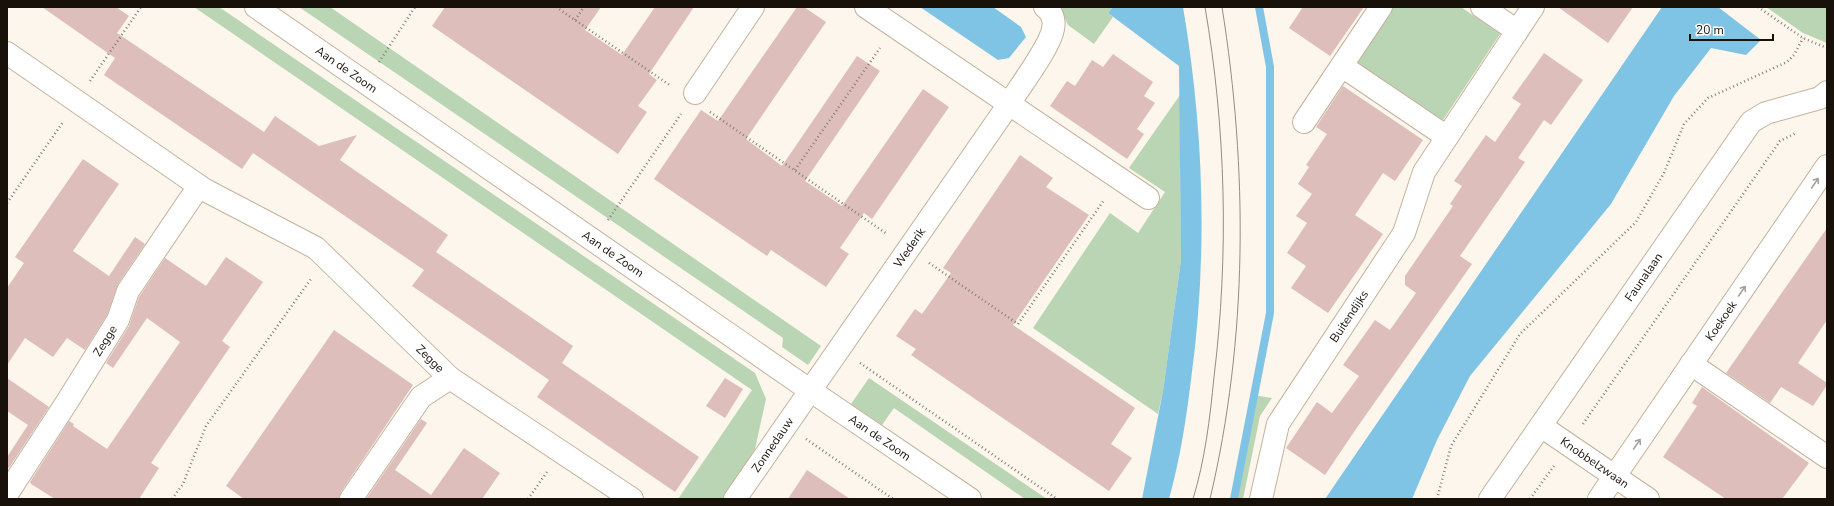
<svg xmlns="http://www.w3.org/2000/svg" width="1834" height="506" font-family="'Nunito Sans',sans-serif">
	<rect width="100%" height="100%" fill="#fdf6ed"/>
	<!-- green -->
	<g fill="#b9d5b3">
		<polygon points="194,7 208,8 210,7 219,7 755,373 766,399 755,449 723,499 678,499 752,390"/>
		<polygon points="299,7 330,7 821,346 808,365 782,347 783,338"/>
		<polygon points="1059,7 1113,7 1108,13 1113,17 1094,44 1068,25"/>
		<polygon points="1393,7 1461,7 1500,34 1443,120 1357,62"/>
		<polygon points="1766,7 1827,7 1827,43 1803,33"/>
		<polygon points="1180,95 1181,260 1163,391 1158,414 1033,328 1110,213 1138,233 1165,192 1129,168"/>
		<polygon points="869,378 1047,499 1025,499 894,408 882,425 851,404"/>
		<polygon points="1253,395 1272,398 1260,416 1243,499 1231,499"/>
	</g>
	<!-- water -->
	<g fill="#80c4e5">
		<polygon points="920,7 993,7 1021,27 1026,37 1009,58 998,60"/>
		<path d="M1113 7H1183C1204 130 1208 256 1191 380 1186 420 1180 460 1169 499H1142L1163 391 1181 260 1179 66 1108 13Z"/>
		<polygon points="1662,7 1718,7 1761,40 1746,55 1711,48 1674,96 1611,204 1470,376 1437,440 1412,499 1325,499"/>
	</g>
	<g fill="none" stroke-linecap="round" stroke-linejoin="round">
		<!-- stream -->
		<polyline stroke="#80c4e5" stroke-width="8" points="1234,499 1270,313 1270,67 1259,7"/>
	</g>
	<!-- building -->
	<g fill="#ddbeba">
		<polygon points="42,7 116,7 129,16 117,33 264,132 275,116 319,146 357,135 340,160 448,235 436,252 573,346 562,363 699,457 675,492 537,397 549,380 412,286 424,270 253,153 242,169 104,75 115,58"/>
		<polygon points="445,7 601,7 585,30 622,55 655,7 694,7 649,74 657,80 638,106 647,112 618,154 432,26"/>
		<polygon points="797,7 804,7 826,22 746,139 782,166 857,56 880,71 805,181 842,206 923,89 949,107 872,219 864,213 840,248 849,254 826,287 771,250 767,256 654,179 701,110 718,121"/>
		<polygon points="1303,7 1364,7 1330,56 1289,28"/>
		<polygon points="1558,7 1633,7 1608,43"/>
		<polygon points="1544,53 1583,80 1551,125 1544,120 1518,158 1525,162 1460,256 1472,264 1356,429 1325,475 1286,448 1317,402 1332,413 1359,376 1343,365 1375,320 1390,330 1416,293 1405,285 1405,276 1453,206 1450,204 1462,186 1454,181 1486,135 1495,142 1521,104 1512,98"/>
		<polygon points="1113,54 1153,82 1144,96 1155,103 1137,129 1144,134 1127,159 1050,106 1067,81 1075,86 1092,60 1103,67"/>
		<polygon points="1343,86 1423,140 1395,181 1383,173 1355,215 1383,234 1328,313 1291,288 1306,266 1287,253 1307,223 1296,216 1312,194 1298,184 1309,167 1306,165 1327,134 1316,127"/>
		<polygon points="1020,155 1053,178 1046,187 1089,215 1013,325 1135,408 1111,444 1132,458 1109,491 911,355 916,349 896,336 915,309 922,314 951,273 943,268"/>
		<polygon points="83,159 119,184 73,251 109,276 135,237 145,244 118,284 107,315 85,350 67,338 53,357 25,338 7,365 7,288 24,263 15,257"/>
		<polygon points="1827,228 1827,320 1798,363 1827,383 1827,385 1813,406 1781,387 1770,403 1726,373"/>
		<polygon points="226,257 263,282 222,341 230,347 151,463 159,468 139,499 55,499 31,484 30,482 69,421 74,424 73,426 107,449 180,342 147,318 113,368 106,363 129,326 139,297 165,258 206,286"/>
		<polygon points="334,330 413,385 341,492 339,499 244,499 226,486"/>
		<polygon points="7,378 49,407 9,468 7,466 7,457 28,425 7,411"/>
		<polygon points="725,378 743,389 725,418 706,406"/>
		<polygon points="1702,387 1809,463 1782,499 1726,499 1663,457 1697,406 1692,403"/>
		<polygon points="421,419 427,423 395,470 431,495 464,448 500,473 482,499 366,499"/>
		<polygon points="807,470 850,499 788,499"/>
	</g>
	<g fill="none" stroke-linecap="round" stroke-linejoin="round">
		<!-- minor casing -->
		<g stroke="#c4b29d" stroke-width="24">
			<g id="minor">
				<path id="s1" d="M256 7 811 391 970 499"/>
				<polyline points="866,7 1148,198"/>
				<polyline points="1482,7 1517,31"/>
				<path id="s2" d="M7 53 205 190 316 248 450 378 632 499"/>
				<polyline points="1342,66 1447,137"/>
				<polyline points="695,93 753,7"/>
				<polyline points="1304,122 1381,7"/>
				<polyline points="1691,364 1827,457"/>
				<path id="s3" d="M1541 426 1648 499"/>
				<path id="s4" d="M7 494 67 402 118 320 128 291 199 186"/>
				<polyline points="351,499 421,397 450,378"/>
				<path id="s5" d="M735 499 1009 104C1020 86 1050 47 1053 29 1055 20 1052 12 1045 7"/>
				<path id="s6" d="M1261 499 1278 424 1404 233 1424 172 1533 7"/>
				<path id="s7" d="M1490 499 1751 122 1766 113 1820 98 1827 92"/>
				<path id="s8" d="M1599 499 1827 166"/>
			</g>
		</g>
		<!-- path -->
		<g stroke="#867f77" stroke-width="2.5" stroke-dasharray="1 3" stroke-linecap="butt">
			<polyline points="556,7 671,86"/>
			<polyline points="1758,7 1803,38 1827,48"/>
			<polyline points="575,20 584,7"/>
			<polyline points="379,62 415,7"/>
			<polyline points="90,81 141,7"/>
			<polyline points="710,112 887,234"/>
			<polyline points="795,170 880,48"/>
			<polyline points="7,203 63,122"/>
			<polyline points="608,220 681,114"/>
			<polyline points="929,263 1018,324 1104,200"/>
			<polyline points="860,363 1057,499"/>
			<polyline points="1583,424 1780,141 1796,133"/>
			<polyline points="806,439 893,499"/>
			<polyline points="172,499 183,484 206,426 311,279"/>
			<polyline points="528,499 547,472"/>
			<polyline points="1437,499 1451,446 1520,334 1636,222 1664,173 1684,124 1708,98 1787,62 1794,55 1803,38"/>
			<polyline points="1530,499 1554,466"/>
		</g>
		<!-- minor -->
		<use href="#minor" stroke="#fff" stroke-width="22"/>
		<!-- tram -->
		<g stroke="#948d85" stroke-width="1">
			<path d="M1193 499C1205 460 1210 418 1214 377 1229 254 1226 129 1205 7"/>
			<path d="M1210 499C1248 338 1248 170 1222 7"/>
		</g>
	</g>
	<!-- one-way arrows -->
	<defs><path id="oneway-shaft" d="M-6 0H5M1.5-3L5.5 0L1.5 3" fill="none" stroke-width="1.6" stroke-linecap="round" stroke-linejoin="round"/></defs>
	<g stroke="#a3a09d">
		<use href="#oneway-shaft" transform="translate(1815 183) rotate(-56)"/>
		<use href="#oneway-shaft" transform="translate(1742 291) rotate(-56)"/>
		<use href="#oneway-shaft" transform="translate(1637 444) rotate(-56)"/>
	</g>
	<g text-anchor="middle" stroke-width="3" stroke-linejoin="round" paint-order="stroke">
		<!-- street labels -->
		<g font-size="12" fill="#18110a" stroke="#fff">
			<text dy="4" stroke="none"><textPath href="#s1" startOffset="110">Aan de Zoom</textPath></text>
			<text dy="4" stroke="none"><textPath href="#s5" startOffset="306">Wederik</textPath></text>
			<text dy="4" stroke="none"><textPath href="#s1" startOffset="434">Aan de Zoom</textPath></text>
			<text dy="4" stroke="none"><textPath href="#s7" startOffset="270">Faunalaan</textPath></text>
			<text dy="4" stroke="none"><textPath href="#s6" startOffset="206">Buitendijks</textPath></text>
			<text dy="4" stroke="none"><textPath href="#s8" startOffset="216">Koekoek</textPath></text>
			<text dy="4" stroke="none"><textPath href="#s4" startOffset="182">Zegge</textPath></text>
			<text dy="4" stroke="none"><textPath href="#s2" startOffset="525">Zegge</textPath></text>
			<text dy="4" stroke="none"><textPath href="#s1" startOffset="758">Aan de Zoom</textPath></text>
			<text dy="4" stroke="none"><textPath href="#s5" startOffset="66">Zonnedauw</textPath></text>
			<text dy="4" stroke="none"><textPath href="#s3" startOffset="65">Knobbelzwaan</textPath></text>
		</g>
	</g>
	<!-- border -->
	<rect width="1834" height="506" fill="none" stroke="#18110a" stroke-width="16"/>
	<!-- scale -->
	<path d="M1690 34v6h83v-6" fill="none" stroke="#18110a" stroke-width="2"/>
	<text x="1696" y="34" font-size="12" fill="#18110a" stroke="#ffffff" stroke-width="3" paint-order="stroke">20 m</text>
</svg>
